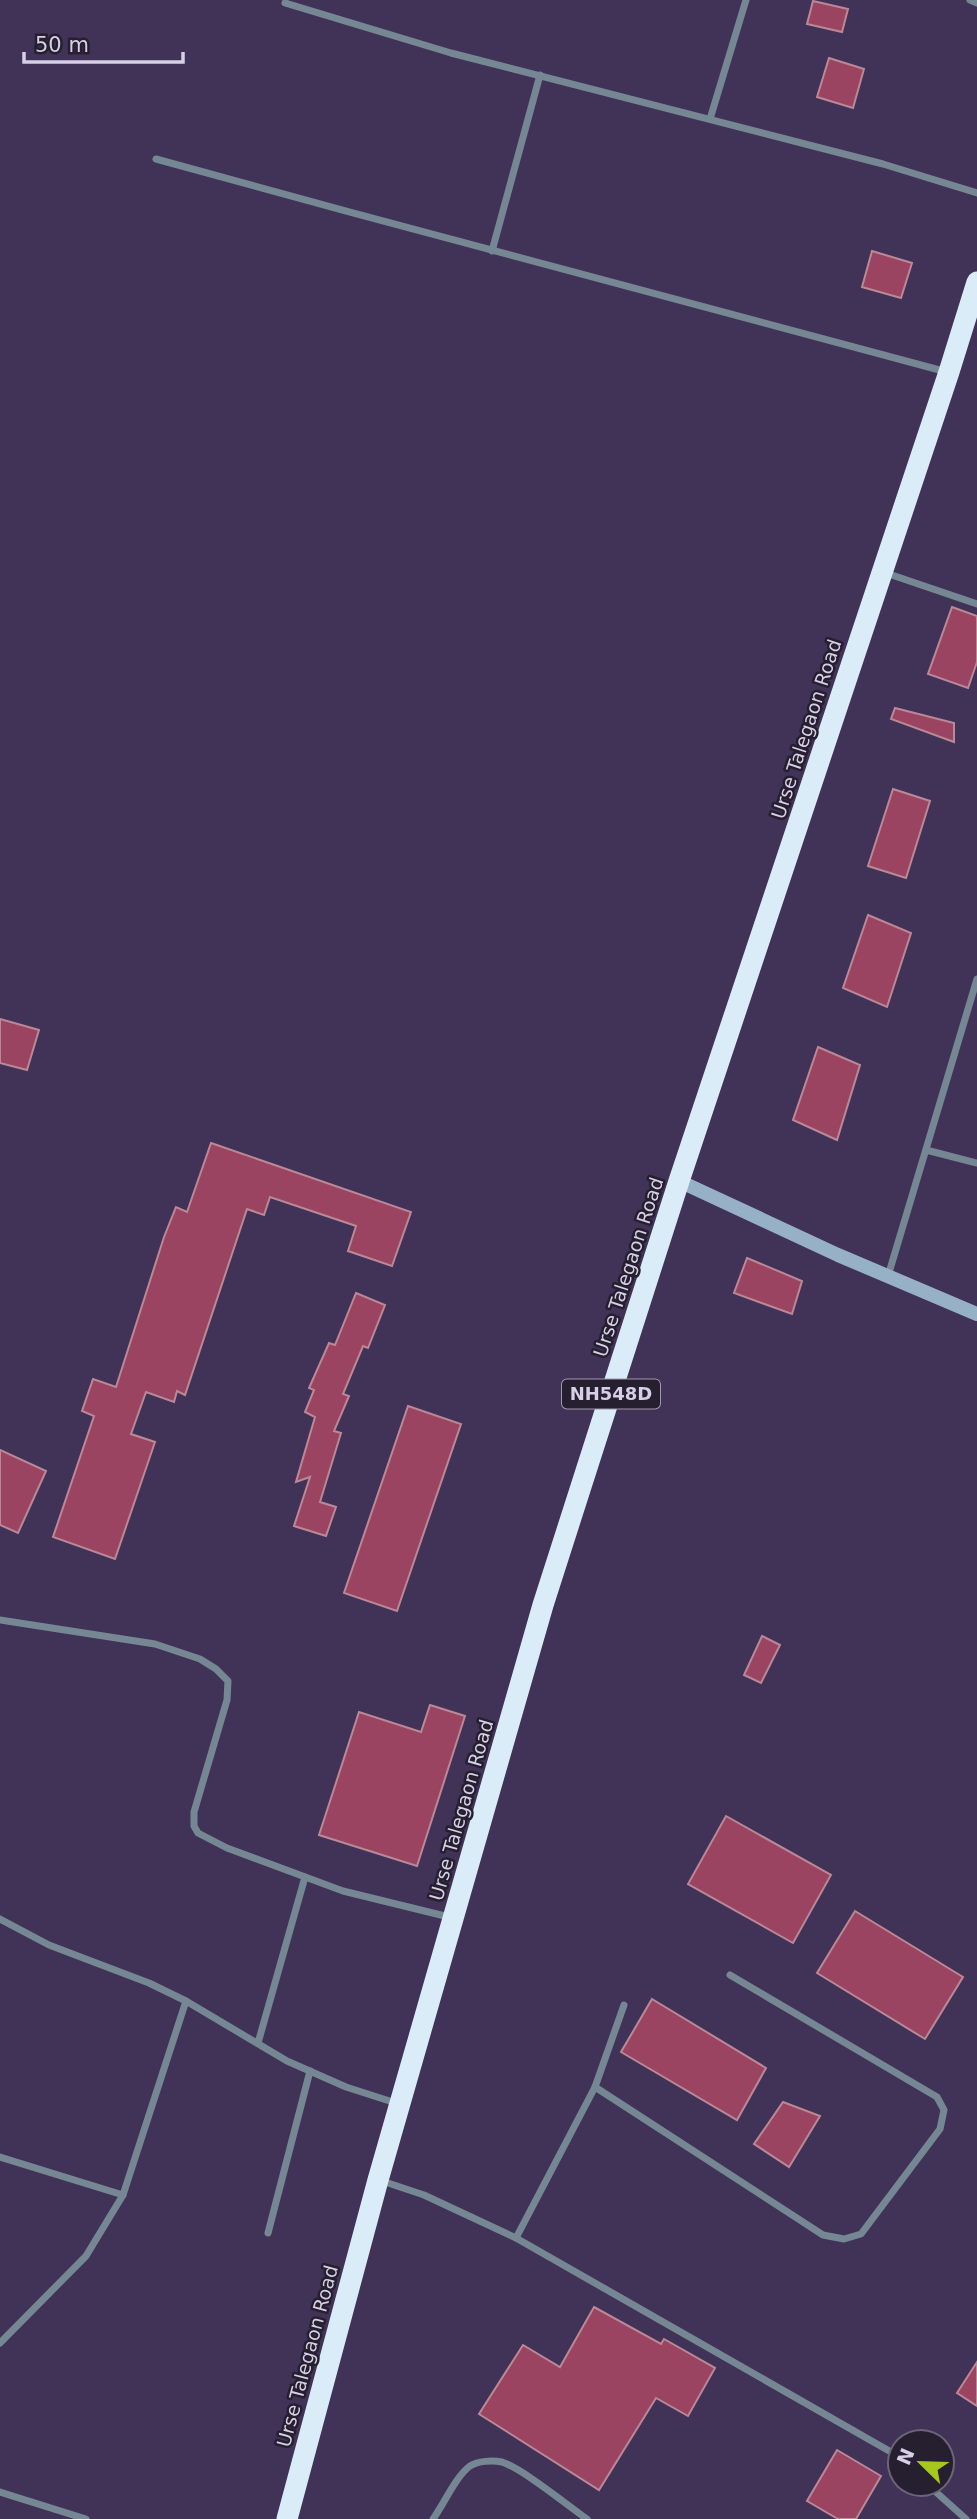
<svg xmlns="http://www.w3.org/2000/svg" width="977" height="2519" font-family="'DejaVu Sans',sans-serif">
	<rect width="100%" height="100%" fill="#413357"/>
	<!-- building -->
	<g fill="#9b4462" stroke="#ba8896" stroke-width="2">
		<polygon points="813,1 848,9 842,32 807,24"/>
		<polygon points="829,58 864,69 853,108 817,97"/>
		<polygon points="872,251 912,263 901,298 862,287"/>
		<polygon points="952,607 977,616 977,662 968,688 928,674"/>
		<polygon points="895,708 954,723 954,742 891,719"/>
		<polygon points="893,789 930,801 906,878 868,866"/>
		<polygon points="868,915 911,933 887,1007 843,988"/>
		<polygon points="0,1019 39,1030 27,1070 0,1063"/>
		<polygon points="818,1047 860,1065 837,1140 793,1120"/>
		<polygon points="211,1143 411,1212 392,1266 348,1251 356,1226 270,1197 264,1215 247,1209 185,1395 177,1391 174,1402 146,1392 131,1434 155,1442 115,1559 53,1537 94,1416 82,1411 93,1379 116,1387 164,1237 176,1207 187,1212"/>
		<polygon points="747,1258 802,1281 792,1314 734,1293"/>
		<polygon points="356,1293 385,1305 368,1348 363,1346 343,1394 349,1396 334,1431 341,1433 320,1502 336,1507 326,1536 294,1526 310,1477 296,1482 315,1417 305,1412 314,1390 309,1388 329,1343 335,1345"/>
		<polygon points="408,1406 461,1424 397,1611 344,1593"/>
		<polygon points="0,1450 46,1471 18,1533 0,1525"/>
		<polygon points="762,1636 780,1645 761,1683 744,1675"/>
		<polygon points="430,1705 465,1716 417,1866 319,1835 359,1712 421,1732"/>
		<polygon points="726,1816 831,1875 793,1943 688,1884"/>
		<polygon points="855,1911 963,1977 925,2039 817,1973"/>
		<polygon points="652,1999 766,2068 737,2120 621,2052"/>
		<polygon points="783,2102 820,2116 789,2167 754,2144"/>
		<polygon points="594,2307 661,2344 664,2339 715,2368 688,2416 656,2398 599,2490 479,2414 523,2345 560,2367"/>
		<polygon points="977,2362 977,2406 957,2393"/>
		<polygon points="837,2450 881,2476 856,2519 838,2519 807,2501"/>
	</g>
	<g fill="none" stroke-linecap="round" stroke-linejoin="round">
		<!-- street -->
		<g stroke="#768794" stroke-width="7">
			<polyline points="970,0 977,3"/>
			<polyline points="285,3 451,53 883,164 977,193"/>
			<polyline points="710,119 746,0"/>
			<path d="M156 159C419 232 683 300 947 372"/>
			<polyline points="492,251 540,75"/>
			<polyline points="883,572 977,604"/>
			<polyline points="926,1150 977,1163"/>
			<polyline points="888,1276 977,979"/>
			<polyline points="0,1620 155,1644 200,1659 216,1669 228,1681 227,1700 194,1812 194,1826 198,1833 227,1848 343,1891 449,1917"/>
			<polyline points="0,1919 49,1945 149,1983 186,2001 287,2061 346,2087 399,2104"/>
			<polyline points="258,2043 305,1877"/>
			<polyline points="595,2087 823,2235 844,2239 861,2234 940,2129 944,2110 937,2097 730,1975"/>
			<polyline points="0,2157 123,2195"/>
			<polyline points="382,2181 424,2195 516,2238 891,2452 900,2460"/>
			<polyline points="268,2233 310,2071"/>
			<polyline points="516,2238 595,2087 624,2005"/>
			<polyline points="0,2343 86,2256 123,2195 186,2001"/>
			<polyline points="927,2484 966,2519"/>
			<polyline points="0,2492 86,2519"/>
			<path d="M433 2519C444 2504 456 2476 470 2466 478 2461 492 2460 502 2462 523 2469 567 2505 587 2519"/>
		</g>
		<!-- secondary -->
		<polyline stroke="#96b1c6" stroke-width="14" points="679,1181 838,1255 977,1314"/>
		<!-- highway -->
		<polyline stroke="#dbecf9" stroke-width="21" points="287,2519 378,2180 543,1605 679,1181 949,372 977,282"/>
	</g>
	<g text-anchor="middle" stroke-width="5" stroke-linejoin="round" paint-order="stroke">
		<!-- shield labels -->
		<rect fill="#251f2f" stroke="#a19aae" stroke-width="2" x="562" y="1379.5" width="98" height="29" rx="5"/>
		<g font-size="18" font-weight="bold" fill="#d6cfe5">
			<text x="611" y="1400">NH548D</text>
		</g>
		<!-- street labels -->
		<g font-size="19" fill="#d6cfe5" stroke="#251f2f">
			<text transform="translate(806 729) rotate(-72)" y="7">Urse Talegaon Road</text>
			<text transform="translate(628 1267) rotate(-72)" y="7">Urse Talegaon Road</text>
			<text transform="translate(461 1810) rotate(-74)" y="7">Urse Talegaon Road</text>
			<text transform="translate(307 2356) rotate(-75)" y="7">Urse Talegaon Road</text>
		</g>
	</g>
	<!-- north arrow -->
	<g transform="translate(921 2463) rotate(293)"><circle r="33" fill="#251f2f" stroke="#6c6578" stroke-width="2"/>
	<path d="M0-5L12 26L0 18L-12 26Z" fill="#a8c71d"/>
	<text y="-10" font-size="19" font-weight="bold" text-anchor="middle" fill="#d6cfe5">N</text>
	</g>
	<!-- scale -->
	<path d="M24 52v10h159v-10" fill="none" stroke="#d6cfe5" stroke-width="3.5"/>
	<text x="35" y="52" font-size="21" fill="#d6cfe5" stroke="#251f2f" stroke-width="5" paint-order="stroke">50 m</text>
</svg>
